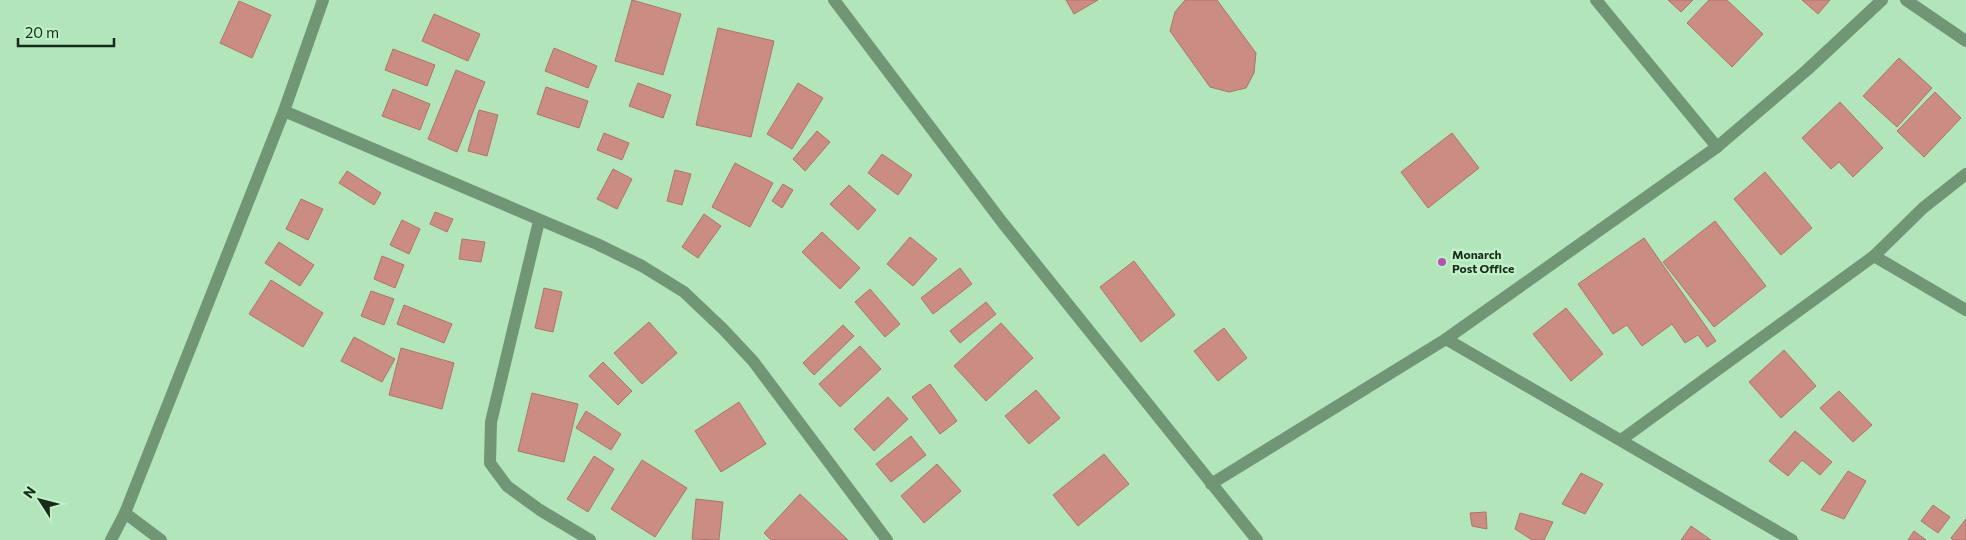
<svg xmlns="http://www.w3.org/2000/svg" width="1966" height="540" font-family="Commissioner,sans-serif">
	<rect width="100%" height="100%" fill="#b2e5ba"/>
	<!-- building -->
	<g fill="#cb8c83" stroke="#af736a">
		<polygon points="632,0 681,14 663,75 615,61"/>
		<polygon points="1066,0 1098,0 1074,14"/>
		<polygon points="1185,0 1217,0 1256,53 1254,73 1246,88 1229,92 1210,87 1170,31 1175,12"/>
		<polygon points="1668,0 1693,0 1681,12"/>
		<polygon points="1709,0 1727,0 1763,34 1732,67 1687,23"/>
		<polygon points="1802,0 1830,0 1818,14"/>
		<polygon points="239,1 271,15 252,58 220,43"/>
		<polygon points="434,14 480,34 468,61 422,41"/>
		<polygon points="718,28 774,41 751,137 696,125"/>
		<polygon points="554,48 597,66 588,88 545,71"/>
		<polygon points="393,49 435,65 427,86 385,70"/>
		<polygon points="1899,58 1932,88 1897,127 1863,96"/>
		<polygon points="456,70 485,82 457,152 428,139"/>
		<polygon points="638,83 671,95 663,118 629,106"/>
		<polygon points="798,83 823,98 792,149 767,134"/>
		<polygon points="546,87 588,101 579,128 537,114"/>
		<polygon points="393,89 430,104 420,130 382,116"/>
		<polygon points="1935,92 1961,118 1924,157 1897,131"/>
		<polygon points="1840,102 1883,148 1853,177 1839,162 1831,169 1802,138"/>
		<polygon points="479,110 498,115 487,156 468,151"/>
		<polygon points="817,131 830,142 805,171 793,159"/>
		<polygon points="604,133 629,143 622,160 597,150"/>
		<polygon points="1452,133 1479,168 1428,208 1401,172"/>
		<polygon points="882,154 912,175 898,195 868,173"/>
		<polygon points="735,163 773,183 750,227 712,207"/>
		<polygon points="613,169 632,179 617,209 597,199"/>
		<polygon points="675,170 691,174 682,205 667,201"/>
		<polygon points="347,171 381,193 374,205 339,183"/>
		<polygon points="1765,172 1812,228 1781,255 1734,199"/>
		<polygon points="783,184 793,190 782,208 772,201"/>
		<polygon points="849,185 876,210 858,230 830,204"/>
		<polygon points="301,199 323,209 308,240 286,229"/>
		<polygon points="435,212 453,219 447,232 430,224"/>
		<polygon points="704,214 721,226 698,258 682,247"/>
		<polygon points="402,220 420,229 409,254 390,245"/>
		<polygon points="1715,221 1766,286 1714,327 1663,262"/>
		<polygon points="822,232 860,268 840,289 802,252"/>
		<polygon points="910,237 937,259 913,286 887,264"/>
		<polygon points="1644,238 1716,341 1707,347 1698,335 1685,343 1672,324 1642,346 1627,325 1613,334 1578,284"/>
		<polygon points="462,239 485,242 481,262 459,259"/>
		<polygon points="279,242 314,265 300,286 265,263"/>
		<polygon points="382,256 404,265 395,288 374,279"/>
		<polygon points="1134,261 1175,315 1141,342 1100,287"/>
		<polygon points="960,268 972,284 933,314 921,298"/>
		<polygon points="271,280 323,313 303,347 249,314"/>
		<polygon points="544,288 562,292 553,332 535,328"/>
		<polygon points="870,289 900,324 885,337 855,302"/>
		<polygon points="371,291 394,299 384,325 361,316"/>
		<polygon points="986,302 996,314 960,343 950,331"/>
		<polygon points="404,305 452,324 444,343 397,324"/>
		<polygon points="1566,308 1603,354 1571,381 1533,334"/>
		<polygon points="649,322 677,353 642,384 614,353"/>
		<polygon points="1001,323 1033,358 986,401 954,366"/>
		<polygon points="843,325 854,336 814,375 803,363"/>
		<polygon points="1224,328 1247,358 1218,381 1194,351"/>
		<polygon points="354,337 395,359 382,382 341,361"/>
		<polygon points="860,346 881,369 840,407 819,384"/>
		<polygon points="401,348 454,363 442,409 389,395"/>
		<polygon points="1784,350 1816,386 1781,418 1749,382"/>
		<polygon points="603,362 632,391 618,405 589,376"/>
		<polygon points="930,384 957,421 940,434 912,397"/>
		<polygon points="1036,390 1060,418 1029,444 1005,416"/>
		<polygon points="1839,391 1872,425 1853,442 1820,408"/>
		<polygon points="532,393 578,404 564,462 518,451"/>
		<polygon points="888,397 908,419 874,451 854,429"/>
		<polygon points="739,402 766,444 721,472 695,431"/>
		<polygon points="586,411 621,434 611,450 576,428"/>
		<polygon points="1795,431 1832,462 1820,475 1802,460 1788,476 1769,461"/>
		<polygon points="911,436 926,455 891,482 876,464"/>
		<polygon points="1104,454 1129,484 1078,526 1053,495"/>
		<polygon points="594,456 614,469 588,512 567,499"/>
		<polygon points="642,460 687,488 655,537 611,509"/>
		<polygon points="937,464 961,491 924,523 901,496"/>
		<polygon points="1848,471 1866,481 1844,519 1821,510"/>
		<polygon points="1581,473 1603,484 1585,514 1562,504"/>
		<polygon points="800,494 848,540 771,540 764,533"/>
		<polygon points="696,499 723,502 719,540 692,539"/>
		<polygon points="1933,505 1950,517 1938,533 1921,521"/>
		<polygon points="1486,512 1487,529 1472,526 1470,513"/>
		<polygon points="1520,513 1553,522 1544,540 1532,540 1515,529"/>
		<polygon points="1966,519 1966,540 1953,540 1951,538"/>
		<polygon points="1691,526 1711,540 1681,540"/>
		<polygon points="1914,531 1926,540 1908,540"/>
	</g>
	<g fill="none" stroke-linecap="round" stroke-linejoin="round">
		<!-- minor -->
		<g stroke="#709676" stroke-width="12">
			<polyline points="834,0 1002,222 1257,540"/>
			<polyline points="1596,0 1717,147"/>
			<polyline points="1906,0 1966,41"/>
			<polyline points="284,111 597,244 642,266 684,292 723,329 753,361 887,540"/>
			<polyline points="539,221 491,422 490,463 507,486 540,510 590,540"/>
			<polyline points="1874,256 1966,310"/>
			<polyline points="1446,339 1792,540"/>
			<polyline points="1621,440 1874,256 1923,208 1966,174"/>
			<polyline points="1211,484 1446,339 1717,147 1807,70 1882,0"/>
			<polyline points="125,513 161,540"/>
			<polyline points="111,540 125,513 284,111 323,0"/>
		</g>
	</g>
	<!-- markers -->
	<circle fill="#b750b3" stroke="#bff2c6" stroke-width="2" cx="1442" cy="262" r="5"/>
	<g text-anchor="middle" stroke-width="5" stroke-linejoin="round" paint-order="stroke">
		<!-- poi labels -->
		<g font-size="12" font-weight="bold" fill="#182b1b" stroke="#bff2c6" text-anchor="start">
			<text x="1452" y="259">Monarch<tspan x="1452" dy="14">Post Office</tspan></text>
		</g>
	</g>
	<!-- north arrow -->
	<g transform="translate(40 500) rotate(306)" stroke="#bff2c6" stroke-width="4" paint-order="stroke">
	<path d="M0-4L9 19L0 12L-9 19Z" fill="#182b1b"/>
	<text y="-8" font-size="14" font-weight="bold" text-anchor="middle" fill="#182b1b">N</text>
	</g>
	<!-- scale -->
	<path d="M18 38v8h96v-8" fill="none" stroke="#182b1b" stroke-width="2.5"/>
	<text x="25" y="38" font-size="15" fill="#182b1b" stroke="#bff2c6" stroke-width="4" paint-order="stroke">20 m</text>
</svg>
